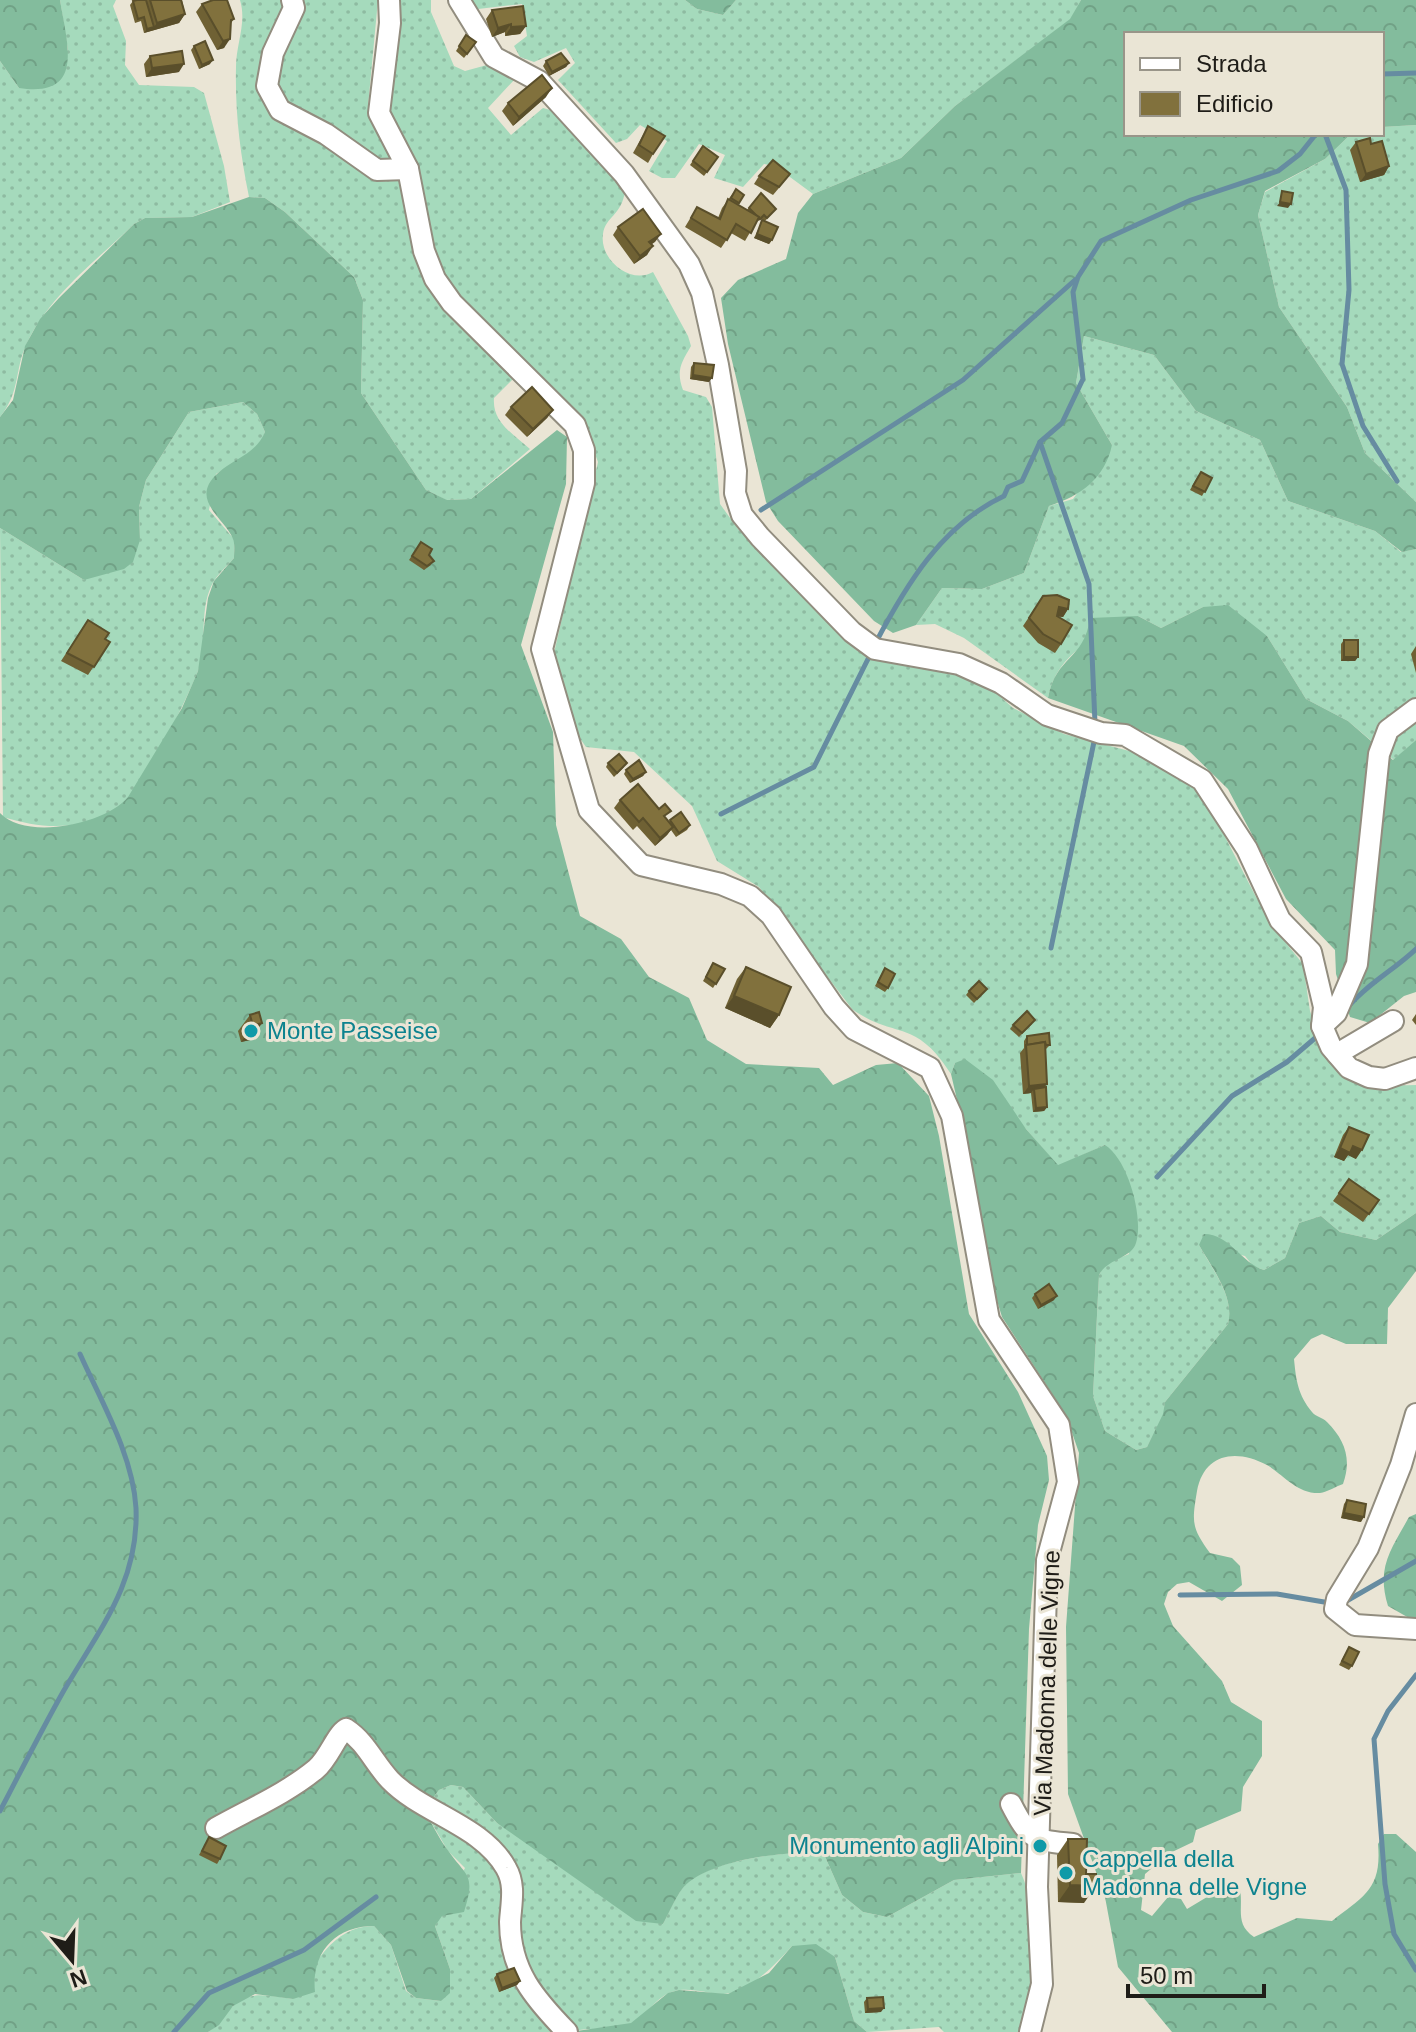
<svg xmlns="http://www.w3.org/2000/svg" width="1416" height="2032" font-family="Helvetica,sans-serif">
	<defs>
		<pattern id="grass-dots" width="8" height="8" patternUnits="userSpaceOnUse" patternTransform="scale(2)"><rect width="8" height="8" fill="#a5dabc"/><path d="M2 2h.1M6 6h.1" fill="none" stroke="#8ebba1" stroke-width="1.8" stroke-linecap="round"/></pattern>
		<pattern id="forest-crowns" width="20" height="18" patternUnits="userSpaceOnUse" patternTransform="scale(2)"><rect width="20" height="18" fill="#83bc9d"/><path d="M2 6a3 3 0 1 1 6 0M12 15a3 3 0 1 1 6 0" fill="none" stroke="#71a186"/></pattern>
	</defs>
	<rect width="100%" height="100%" fill="#eae5d5"/>
	<!-- grass -->
	<g fill="url(#grass-dots)">
		<path d="M60 0H116L113 6 126 41 125 65 139 85 194 87 204 93 224 166 230 202 192 217 145 218 134 224C97 260 49 296 27 343 14 370 21 391 0 417V61L19 88 68 50Z"/>
		<path d="M240 0H378L368 106 372 122 392 156 400 179 412 236 515 377 494 398C492 422 513 434 530 449L471 499 446 500 426 490 361 393 363 300 354 277 285 212 265 198 249 197C240 152 235 113 236 67 236 44 247 23 240 0Z"/>
		<path d="M399 0H431V12L454 66 465 71 487 65 515 79 488 108 511 135 543 108 554 111 625 191C622 215 605 217 603 234 599 260 631 285 653 272L688 336 691 346C681 363 676 371 683 390L706 397 712 407 720 504 738 529 834 623 855 649 888 663 935 667 986 684 1013 708 1064 734 1137 753 1182 774 1203 794 1256 897 1281 937 1303 964 1310 1011 1321 1043 1378 1086 1416 1085V1213L1376 1240 1340 1232 1321 1216 1299 1223 1285 1258 1264 1270 1253 1266 1245 1256 1199 1245C1212 1269 1235 1297 1228 1324L1165 1402 1164 1414 1147 1447 1136 1450 1105 1431 1093 1396 1099 1275 1105 1264 1129 1254 1105 1145 1058 1166 1026 1129 955 1063 951 1074C915 1017 895 1040 852 1009L759 887 717 861 692 806 634 752 586 747 579 737 554 653 598 462 581 416 454 293 438 259 416 177 390 111Z"/>
		<polygon points="469,0 685,0 697,9 723,15 736,0 1081,0 1071,19 955,106 901,158 813,194 775,166 764,164 743,187 714,178 725,155 699,144 675,178 662,178 649,171 667,141 640,125 627,139 616,143 558,80 575,63 566,48 534,62 520,57 514,46 527,36 522,4 478,9"/>
		<polygon points="1416,125 1416,502 1365,453 1347,407 1279,307 1258,215 1265,192 1325,159 1351,134 1382,134 1382,127"/>
		<path d="M1084 336 1154 355 1196 411 1260 440 1288 501 1375 531 1401 552 1416 549V740L1394 760 1348 721 1306 699 1267 636 1203 607 1161 628 1138 616C1098 636 1057 651 1048 698L964 638 935 624 916 625 942 588 982 589 1024 573 1049 506 1073 499 1112 445 1076 383Z"/>
		<path d="M243 402 257 414 265 432 259 448 216 474 209 510 234 539V558C228 565 219 573 214 581 198 607 208 643 198 671 188 697 139 799 115 811 75 831 43 829 3 817L0 528 84 580 140 540 139 507 146 480 189 412Z"/>
		<path d="M451 1785 463 1787 497 1823 663 1924C670 1911 678 1890 689 1881 721 1858 785 1852 823 1852L842 1895 863 1912 887 1917 954 1880 1021 1873C1042 1920 1034 1983 1020 2032H944L939 2027 867 2032 854 2021 835 1957 792 1946C777 1963 748 1994 723 1994 708 1994 690 1987 675 1991 657 1995 647 2016 630 2024 611 2032 590 2026 570 2032H208C219 2025 223 2017 231 2008 248 1989 270 1996 293 1999 314 1967 331 1926 374 1926L391 1945 406 1991 416 1998 441 2001 450 1969 435 1926 465 1868 448 1851 424 1810 439 1790Z"/>
	</g>
	<!-- forest -->
	<g fill="url(#forest-crowns)">
		<path d="M0 0H60C67 44 86 98 19 88L0 61Z"/>
		<polygon points="685,0 736,0 723,15 697,9"/>
		<path d="M1081 0H1416V125L1382 127V34H1126V134H1351L1325 159 1265 191 1258 215 1279 307 1347 407 1365 453 1416 502V549L1402 552 1375 531 1288 501 1260 440 1196 411 1154 355 1084 336 1076 383 1112 445C1105 478 1081 496 1049 506L1024 573 982 589 942 588 916 625 893 633 874 621 778 521 766 502 728 344 721 298 738 280 786 259 798 213 813 194 901 158 955 106 1070 19Z"/>
		<path d="M249 197 265 198 285 212 354 277 363 300 361 393 426 490 447 500 471 499 557 430 567 437 566 484 521 645 553 732 556 825 580 916 621 939 649 977 689 998 707 1040 746 1064 819 1068 833 1085 876 1065 898 1063 929 1096 939 1136 969 1314 1018 1392 1047 1456 1049 1480 1038 1525 1029 1629 1021 1873 954 1880 887 1917 863 1912 842 1895 823 1852C785 1852 721 1858 689 1882 678 1890 670 1912 663 1924L636 1921 497 1823 463 1787 451 1785 439 1790 424 1810C432 1823 438 1837 447 1849 467 1878 476 1873 464 1912L442 1916 435 1926 450 1969V1993L441 2001 416 1998 407 1991 391 1945 374 1926C334 1926 311 1954 315 1992L293 1999 255 1994 233 2006 219 2025 208 2032H0V813C26 841 106 824 128 797L182 708 198 671 208 598 214 581 234 558C234 553 235 543 233 539 225 518 188 500 218 473 236 457 255 455 265 432L257 414 243 402 189 412 146 480 139 507 140 540 133 562 124 569 84 580 0 528V417L13 400 25 346 40 319 59 298 134 224 145 218 192 217Z"/>
		<path d="M1228 605 1267 636 1306 699 1348 721 1393 760 1416 740V992L1404 996 1370 1023 1350 1017 1336 974 1335 950 1286 899 1228 789 1184 746 1048 698C1056 655 1084 661 1090 618L1138 616 1161 628 1203 607Z"/>
		<path d="M965 1059 993 1080 1026 1129 1058 1165 1105 1145C1128 1159 1144 1218 1136 1243 1131 1259 1108 1258 1099 1275L1093 1396 1105 1431 1136 1450 1147 1447 1163 1414 1165 1402 1228 1324C1235 1297 1212 1268 1199 1245L1204 1234C1230 1234 1241 1263 1264 1270L1285 1258 1299 1223 1321 1216 1340 1232 1376 1240 1416 1213V1271L1388 1308 1387 1344H1346L1322 1334 1311 1339 1294 1359C1296 1380 1298 1395 1312 1412 1316 1417 1322 1417 1327 1422 1345 1440 1352 1459 1343 1484 1337 1486 1327 1492 1320 1493 1297 1494 1284 1475 1267 1465 1235 1448 1204 1454 1197 1491 1192 1522 1191 1527 1210 1553L1232 1558 1240 1566 1242 1585 1222 1601 1189 1582 1177 1584 1168 1592 1164 1604 1173 1626 1222 1681 1231 1702 1262 1721V1756L1243 1787 1241 1811 1196 1830 1193 1842 1170 1853 1145 1874 1141 1910 1152 1916 1168 1897 1181 1899 1187 1909 1227 1885H1239C1245 1906 1233 1923 1254 1937L1297 1918 1332 1921C1364 1896 1382 1889 1378 1844L1384 1834H1396L1416 1852V2032H1172L1118 1967 1105 1897 1068 1794 1066 1627 1079 1453 1066 1415 1002 1317 992 1284 972 1164 951 1074 955 1063Z"/>
		<path d="M1416 1514V1622L1388 1606C1376 1567 1391 1550 1409 1517Z"/>
		<polygon points="816,1944 835,1957 854,2021 867,2032 570,2032 631,2023 668,1993 679,1990 728,1994 769,1973 792,1946"/>
	</g>
	<g fill="none" stroke-linecap="round" stroke-linejoin="round">
		<!-- stream -->
		<g stroke="#668ca1" stroke-width="5">
			<polyline points="1382,74 1416,73"/>
			<polyline points="1325,134 1346,190 1349,290 1342,364 1363,426 1397,481"/>
			<polyline points="1040,442 1089,584 1095,723"/>
			<polyline points="761,510 963,380 1075,280"/>
			<path d="M875 644C906 585 942 525 1004 496L1008 487 1022 481 1040 442 1062 423 1083 379 1073 292 1078 277 1101 241 1191 200 1278 171 1300 154 1316 134"/>
			<polyline points="721,814 814,767 871,653"/>
			<polyline points="1051,948 1095,737"/>
			<path d="M1348 1007C1367 984 1394 970 1416 949"/>
			<polyline points="1157,1177 1232,1096 1287,1062 1321,1033"/>
			<polyline points="1180,1595 1277,1594 1330,1603"/>
			<polyline points="1343,1603 1416,1561"/>
			<polyline points="1416,1675 1388,1711 1374,1739 1385,1884 1394,1934 1416,1970"/>
			<path d="M0 1811C21 1771 41 1731 63 1692 98 1631 139 1584 136 1508 133 1455 101 1401 80 1354"/>
			<polyline points="174,2032 209,1993 304,1950 376,1897"/>
		</g>
		<!-- minor casing -->
		<g stroke="#928d7f" stroke-width="24">
			<g id="minor">
				<polyline points="292,0 294,8 273,53 267,86 280,110 326,134 377,170 408,169"/>
				<polyline points="389,0 390,23 379,113 408,169 424,251 435,279 452,303 575,425 584,450 584,483 542,649 589,810 641,865 721,884 750,896 771,915 834,1007 854,1029 930,1068 952,1116 989,1320 1059,1425 1068,1482 1047,1560 1037,1887 1042,1984 1030,2032"/>
				<polyline points="459,0 494,57 539,81 624,174 689,264 702,293 718,365 736,471 735,493 742,515 760,537 852,632 875,649 959,664 1001,683 1047,715 1101,733 1125,735 1202,780 1247,849 1280,920 1311,952 1324,1007 1322,1026 1331,1047 1349,1068 1369,1077 1385,1079 1416,1068"/>
				<polyline points="1322,1026 1336,1013 1357,964 1379,754 1388,730 1416,709"/>
				<polyline points="1337,1054 1393,1021"/>
				<polyline points="1416,1414 1401,1465 1368,1548 1337,1599 1335,1609 1355,1625 1416,1629"/>
				<path d="M1011 1804C1029 1839 1034 1841 1073 1844"/>
				<path d="M216 1828C250 1809 287 1793 316 1769 329 1758 336 1735 346 1729 366 1742 374 1763 390 1780 423 1814 482 1825 506 1868 516 1885 511 1904 510 1922 510 1971 535 1999 567 2032"/>
			</g>
		</g>
		<!-- minor -->
		<use href="#minor" stroke="#fff" stroke-width="20"/>
	</g>
	<!-- wall -->
	<g fill="#6f6134">
		<polygon points="137,0 182,0 185,14 179,23 144,33 141,21 135,23 130,5 133,1"/>
		<polygon points="202,4 234,19 231,23 224,48 217,50 196,12"/>
		<polygon points="492,10 526,26 520,34 505,36 505,32 492,37 486,19"/>
		<polygon points="466,35 476,42 464,58 456,51"/>
		<polygon points="194,46 210,64 199,69 191,50"/>
		<polygon points="150,56 179,72 146,77 144,64"/>
		<polygon points="546,61 569,63 566,67 549,76 543,66"/>
		<polygon points="546,97 513,126 502,111 508,103"/>
		<polygon points="648,126 653,154 648,163 633,153"/>
		<polygon points="1356,142 1371,144 1389,166 1384,175 1360,182 1350,150"/>
		<polygon points="703,146 718,157 704,176 690,165"/>
		<polygon points="759,176 784,182 773,195 754,184"/>
		<polygon points="736,189 744,195 738,205 747,210 761,193 776,209 765,221 772,240 769,244 754,238 763,220 762,219 756,222 745,241 731,233 721,248 685,227 697,207 718,218 722,208"/>
		<polygon points="618,227 661,234 651,245 647,255 634,264 613,235"/>
		<polygon points="694,363 709,382 690,379 691,367"/>
		<polygon points="511,407 553,410 547,418 527,437 505,415"/>
		<polygon points="1198,476 1212,478 1202,496 1190,490"/>
		<polygon points="421,542 429,555 431,565 424,570 409,560"/>
		<polygon points="1043,596 1068,609 1063,617 1057,616 1061,644 1055,653 1038,643 1023,626"/>
		<polygon points="88,620 105,639 110,642 88,675 61,661"/>
		<polygon points="1344,640 1358,657 1355,661 1341,661 1341,644"/>
		<polygon points="1416,646 1416,673 1411,654"/>
		<polygon points="608,763 624,767 614,777 606,767"/>
		<polygon points="626,770 646,772 643,776 630,783 624,774"/>
		<polygon points="620,800 666,818 669,822 670,820 690,825 687,830 676,837 671,830 667,835 655,846 637,826 633,830 614,808"/>
		<polygon points="713,963 725,969 713,988 703,981"/>
		<polygon points="746,967 779,1015 770,1028 725,1008 737,979"/>
		<polygon points="885,968 888,988 885,992 875,986"/>
		<polygon points="987,989 974,1003 966,995 969,991"/>
		<polygon points="1416,1014 1416,1025 1412,1020"/>
		<polygon points="250,1015 262,1023 250,1040 241,1042 238,1031"/>
		<polygon points="1032,1024 1019,1037 1010,1029 1013,1025"/>
		<polygon points="1027,1036 1050,1045 1046,1049 1044,1088 1047,1107 1044,1111 1033,1112 1031,1093 1023,1094 1020,1053 1024,1048 1024,1041"/>
		<polygon points="1349,1127 1356,1159 1348,1155 1344,1161 1334,1157 1343,1135"/>
		<polygon points="1349,1179 1379,1200 1363,1222 1333,1201"/>
		<polygon points="1035,1294 1054,1300 1038,1309 1032,1298"/>
		<polygon points="1347,1500 1361,1522 1341,1518 1344,1504"/>
		<polygon points="1349,1647 1352,1666 1349,1670 1339,1665"/>
		<polygon points="209,1837 220,1859 217,1864 199,1855"/>
		<polygon points="1068,1839 1086,1874 1084,1903 1058,1902 1057,1855"/>
		<polygon points="497,1974 520,1981 517,1985 499,1992 494,1978"/>
		<polygon points="867,1998 881,2012 865,2013 864,2002"/>
	</g>
	<!-- shaded-wall -->
	<g fill="#5a4f2b">
		<polygon points="185,14 179,23 144,33 147,29 154,27 157,23"/>
		<polygon points="511,24 505,32 492,37 498,28"/>
		<polygon points="526,26 520,34 505,36 511,27"/>
		<polygon points="230,39 224,48 217,50 223,41"/>
		<polygon points="213,60 210,64 199,69 202,65"/>
		<polygon points="569,63 566,67 549,76 552,72"/>
		<polygon points="184,64 179,72 146,77 152,68"/>
		<polygon points="552,88 546,97 513,126 519,117"/>
		<polygon points="1389,166 1384,175 1360,182 1366,174"/>
		<polygon points="1280,202 1291,204 1288,208 1277,206"/>
		<polygon points="661,234 655,242 643,250 649,242"/>
		<polygon points="757,234 772,240 769,244 754,238"/>
		<polygon points="653,246 647,255 634,264 640,256"/>
		<polygon points="693,375 712,378 709,382 690,379"/>
		<polygon points="553,410 547,418 527,437 533,429"/>
		<polygon points="1059,607 1068,609 1063,617 1053,616"/>
		<polygon points="1344,657 1358,657 1355,661 1341,661"/>
		<polygon points="646,772 643,776 630,783 633,779"/>
		<polygon points="673,827 667,835 655,846 660,838"/>
		<polygon points="734,996 779,1015 770,1028 725,1008"/>
		<polygon points="262,1023 250,1040 241,1042 253,1026"/>
		<polygon points="1047,1084 1041,1092 1034,1089 1031,1093 1023,1094 1029,1086"/>
		<polygon points="1047,1107 1044,1111 1033,1112 1036,1108"/>
		<polygon points="1353,1146 1362,1150 1356,1159 1348,1155 1344,1161 1334,1157 1340,1148"/>
		<polygon points="1057,1296 1054,1300 1038,1309 1041,1305"/>
		<polygon points="1344,1513 1364,1517 1361,1522 1341,1518"/>
		<polygon points="1070,1885 1096,1886 1084,1903 1058,1902"/>
		<polygon points="520,1981 517,1985 499,1992 502,1988"/>
		<polygon points="884,2008 881,2012 865,2013 868,2009"/>
	</g>
	<!-- building -->
	<g fill="#81713d" stroke="#5a4f2b" stroke-width="2">
		<polygon points="137,0 146,0 154,27 147,29 144,17 138,19 133,1"/>
		<polygon points="150,0 181,0 185,14 157,23"/>
		<polygon points="213,0 227,0 234,19 231,20 230,39 223,41 202,4"/>
		<polygon points="523,6 526,26 511,27 511,24 498,28 492,10"/>
		<polygon points="466,35 476,42 467,54 459,46"/>
		<polygon points="205,41 213,60 202,65 194,46"/>
		<polygon points="182,51 184,64 152,68 150,56"/>
		<polygon points="561,53 569,63 552,72 546,61"/>
		<polygon points="542,75 552,88 519,117 508,103"/>
		<polygon points="648,126 665,136 653,154 639,145"/>
		<polygon points="1370,138 1371,144 1382,141 1389,166 1366,174 1356,142"/>
		<polygon points="703,146 718,157 707,172 693,161"/>
		<polygon points="773,160 790,174 779,187 759,176"/>
		<polygon points="736,189 744,195 739,203 731,198"/>
		<polygon points="1282,191 1293,193 1291,204 1280,202"/>
		<polygon points="761,193 776,209 767,218 764,215 760,219 749,208"/>
		<polygon points="728,199 759,217 751,233 736,224 727,240 691,218 697,207 720,219"/>
		<polygon points="643,209 661,234 649,242 653,246 640,256 618,227"/>
		<polygon points="762,220 778,227 772,240 757,234"/>
		<polygon points="694,363 714,365 712,378 693,375"/>
		<polygon points="532,387 553,410 533,429 511,407"/>
		<polygon points="1201,472 1212,478 1205,492 1193,486"/>
		<polygon points="421,542 432,549 429,555 434,561 427,566 412,556"/>
		<polygon points="1057,595 1069,600 1068,609 1059,607 1057,616 1072,625 1061,644 1043,634 1029,618 1043,596"/>
		<polygon points="88,620 109,633 105,639 110,642 94,667 67,653"/>
		<rect x="1344" y="640" width="14" height="17"/>
		<polygon points="619,754 627,763 617,773 608,763"/>
		<polygon points="639,760 646,772 633,779 626,770"/>
		<polygon points="638,784 659,809 665,804 671,811 664,816 673,827 660,838 643,818 639,822 620,800"/>
		<polygon points="681,812 690,825 679,833 670,820"/>
		<polygon points="713,963 725,969 716,984 706,977"/>
		<polygon points="746,967 791,987 779,1015 734,996"/>
		<polygon points="885,968 895,974 888,988 878,982"/>
		<polygon points="979,981 987,989 977,999 969,991"/>
		<polygon points="1027,1011 1035,1020 1022,1033 1013,1025"/>
		<polygon points="259,1012 262,1023 253,1026 250,1015"/>
		<polygon points="1049,1033 1050,1045 1046,1045 1045,1042 1027,1045 1027,1036"/>
		<polygon points="1045,1042 1047,1084 1029,1086 1026,1045"/>
		<polygon points="1046,1087 1047,1107 1036,1108 1034,1089"/>
		<polygon points="1349,1127 1369,1135 1362,1150 1353,1146 1350,1153 1340,1148"/>
		<polygon points="1349,1179 1379,1200 1369,1214 1339,1193"/>
		<polygon points="1049,1284 1057,1296 1041,1305 1035,1294"/>
		<polygon points="1347,1500 1366,1504 1364,1517 1344,1513"/>
		<polygon points="1349,1647 1359,1652 1352,1666 1342,1661"/>
		<polygon points="209,1837 226,1846 220,1859 202,1851"/>
		<polygon points="1068,1839 1087,1839 1086,1874 1096,1874 1096,1886 1070,1885"/>
		<polygon points="514,1968 520,1981 502,1988 497,1974"/>
		<polygon points="883,1997 884,2008 868,2009 867,1998"/>
	</g>
	<!-- markers -->
	<g fill="#0f9aa8" stroke="#eae5d5" stroke-width="3">
		<circle cx="251" cy="1031" r="8"/>
		<circle cx="1040" cy="1846" r="8"/>
		<circle cx="1066" cy="1873" r="8"/>
	</g>
	<g text-anchor="middle" stroke-width="6" stroke-linejoin="round" paint-order="stroke">
		<!-- culture labels -->
		<g font-size="24" fill="#0d838f" stroke="#eae5d5" text-anchor="start">
			<text x="267" y="1039">Monte Passeise</text>
			<text x="1024" y="1854" text-anchor="end">Monumento agli Alpini</text>
			<text x="1082" y="1867">Cappella della<tspan x="1082" dy="28">Madonna delle Vigne</tspan></text>
		</g>
		<!-- street labels -->
		<g font-size="24" fill="#1f1d18" stroke="#eae5d5">
			<text transform="translate(1047 1683) rotate(-88)" y="8">Via Madonna delle Vigne</text>
		</g>
	</g>
	<!-- legend -->
	<rect x="1124" y="32" width="260" height="104" fill="#eae5d5" stroke="#999589" stroke-width="2"/>
	<rect x="1140" y="58" width="40" height="12" fill="#ffffff" stroke="#999589" stroke-width="2"/>
	<text x="1196" y="72" font-size="24" fill="#1f1d18">Strada</text>
	<rect x="1140" y="92" width="40" height="24" fill="#81713d" stroke="#999589" stroke-width="2"/>
	<text x="1196" y="112" font-size="24" fill="#1f1d18">Edificio</text>
	<!-- north arrow -->
	<g transform="translate(72 1960) rotate(161)" stroke="#eae5d5" stroke-width="6" paint-order="stroke">
	<path d="M0-6L14 30L0 20L-14 30Z" fill="#1f1d18"/>
	<text y="-12" font-size="22" font-weight="bold" text-anchor="middle" fill="#1f1d18">N</text>
	</g>
	<!-- scale -->
	<path d="M1128 1984v12h136v-12" fill="none" stroke="#1f1d18" stroke-width="4"/>
	<text x="1140" y="1984" font-size="24" fill="#1f1d18" stroke="#eae5d5" stroke-width="6" paint-order="stroke">50 m</text>
</svg>
